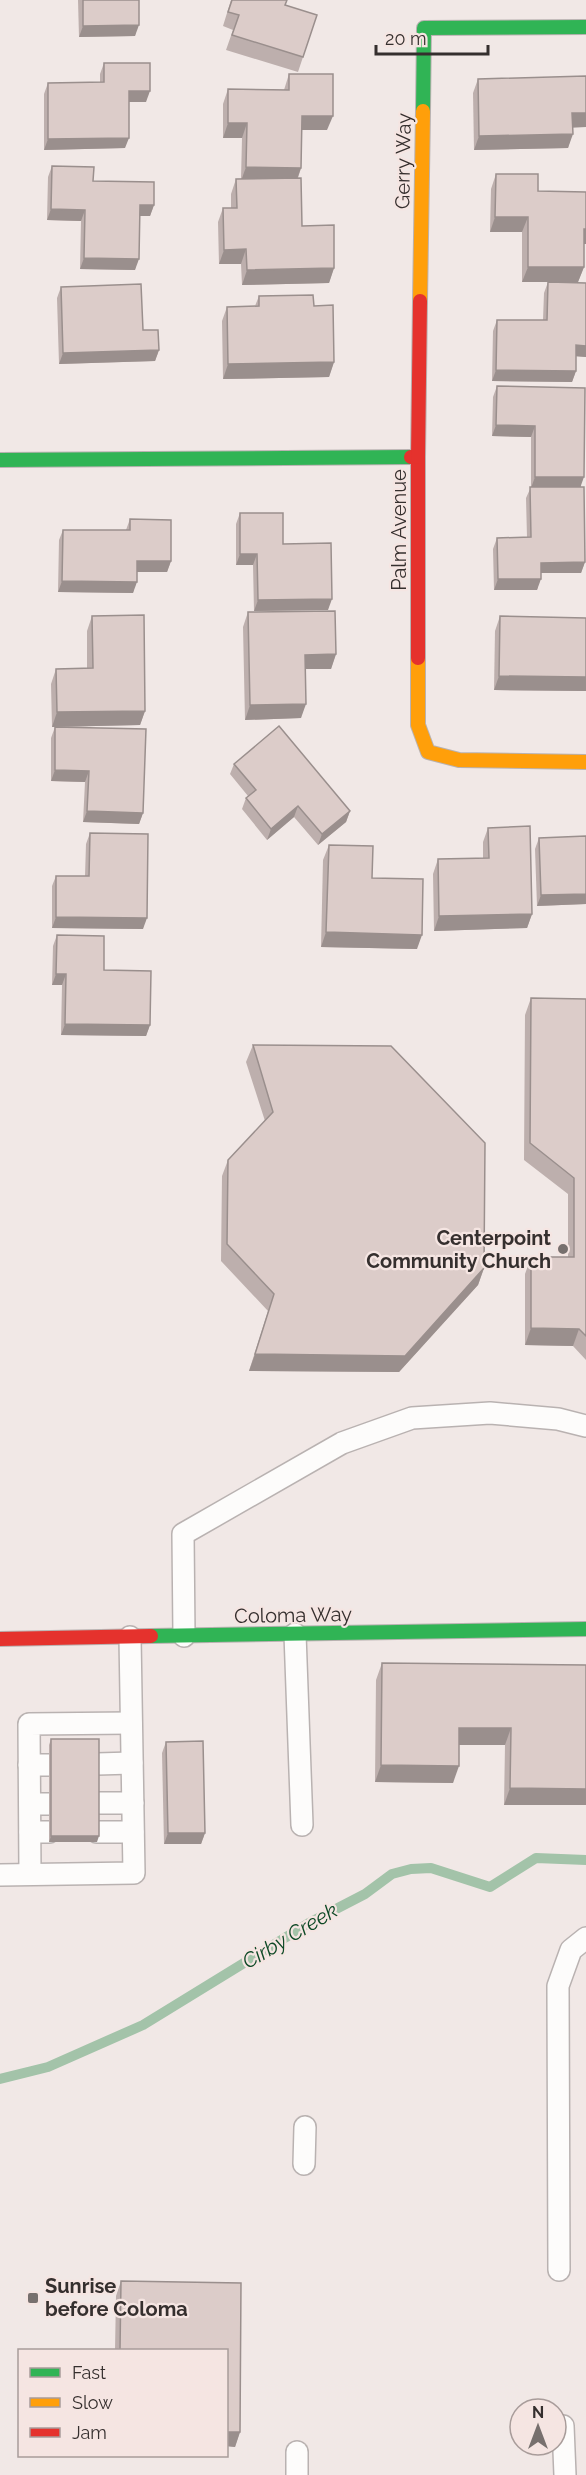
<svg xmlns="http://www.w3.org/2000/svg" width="586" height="2475" font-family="Raleway,sans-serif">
	<rect width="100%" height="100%" fill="#f1e8e6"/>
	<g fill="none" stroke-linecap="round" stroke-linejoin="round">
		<!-- stream -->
		<polyline stroke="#a3c3a9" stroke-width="10" points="0,2079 48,2067 143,2025 309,1923 365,1894 392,1874 411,1869 431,1868 490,1887 536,1858 586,1860"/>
		<!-- lane casing -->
		<g stroke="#b9b2b1" stroke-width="24">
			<g id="lane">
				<polyline points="295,1634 302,1825"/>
				<polyline points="184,1636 183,1534 342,1443 412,1418 490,1413 558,1419 586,1426"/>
				<polyline points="97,1764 132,1763"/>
				<polyline points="29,1765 49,1765"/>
				<polyline points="97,1803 133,1803"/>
				<polyline points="30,1804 49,1804"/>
				<polyline points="30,1832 49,1832"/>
				<polyline points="97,1832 133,1832"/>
				<polyline points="30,1874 29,1724 131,1723"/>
				<polyline points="0,1875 134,1873 130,1637"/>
				<polyline points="304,2164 305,2127"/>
				<polyline points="559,2270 558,1986 571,1950 586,1938"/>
				<polyline points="563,2426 565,2475"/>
				<polyline points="297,2475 297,2452"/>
			</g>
		</g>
		<!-- fast casing -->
		<g stroke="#b9b2b1" stroke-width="16">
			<g id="fast">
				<polyline points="423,111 424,28 586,27"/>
				<polyline points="0,460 411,457"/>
				<polyline points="151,1636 586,1629"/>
			</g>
		</g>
		<!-- slow casing -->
		<g stroke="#b9b2b1" stroke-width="16">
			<g id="slow">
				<polyline points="420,301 423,111"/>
				<polyline points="418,658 418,725 428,752 459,760 586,762"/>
			</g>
		</g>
		<!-- jam casing -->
		<g stroke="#b9b2b1" stroke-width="16">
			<g id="jam">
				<polyline points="411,457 418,457 418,658"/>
				<polyline points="418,457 420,301"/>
				<polyline points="0,1639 151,1636"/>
			</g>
		</g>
		<!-- lane -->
		<use href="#lane" stroke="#fdfcfb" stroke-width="21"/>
		<!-- fast -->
		<use href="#fast" stroke="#30b455" stroke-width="14"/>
		<!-- slow -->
		<use href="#slow" stroke="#ff9f0a" stroke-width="14"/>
		<!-- jam -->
		<use href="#jam" stroke="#e5322d" stroke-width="14"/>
	</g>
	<!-- wall -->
	<g fill="#bdafad">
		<polygon points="78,0 139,0 135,36 79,37"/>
		<polygon points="231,0 287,0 285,5 303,57 298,72 226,50 233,30 223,26"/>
		<polygon points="104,63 146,102 129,102 125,148 44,150 44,94 48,83 100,82 100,74"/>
		<polygon points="289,74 327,130 302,130 301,168 298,178 302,226 334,268 329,283 242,285 241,264 219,264 218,222 223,208 231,208 231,194 236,179 241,179 242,138 223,138 223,104 228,89 284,90"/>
		<polygon points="478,79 573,128 568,148 474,150 473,93"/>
		<polygon points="52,166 93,181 154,205 150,216 140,216 135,270 80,269 81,221 47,220 48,177"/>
		<polygon points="496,174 538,191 586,244 584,244 584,267 578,282 522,282 522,232 490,232 491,189"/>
		<polygon points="548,282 586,283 586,357 576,356 576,371 572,382 492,381 493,331 497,320 543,320 544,293"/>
		<polygon points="61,287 159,350 155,361 59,364 57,298"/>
		<polygon points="259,296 334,362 329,377 223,379 222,321 227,307 255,306"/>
		<polygon points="497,386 585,388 581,487 585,562 581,573 541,573 537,590 494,590 493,549 497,538 527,537 526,498 531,487 531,437 492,436 493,397"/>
		<polygon points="240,513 283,544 328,610 254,611 253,565 236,565 236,524"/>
		<polygon points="130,519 171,561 167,572 137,572 133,593 58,592 59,540 63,530 126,530"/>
		<polygon points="248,612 336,654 331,669 306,669 301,718 245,720 243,627"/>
		<polygon points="92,616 145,711 140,725 52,727 51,684 56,669 87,669 87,631"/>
		<polygon points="500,616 586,618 586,691 494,690 495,631"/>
		<polygon points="55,727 143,813 139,824 83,822 85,782 51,781 51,738"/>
		<polygon points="234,764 350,811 346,822 318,845 294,817 267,840 242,809 246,798 248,796 230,774"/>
		<polygon points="488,828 532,914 527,928 434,931 433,874 438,859 483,858 483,842"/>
		<polygon points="90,833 143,929 52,928 52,886 56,876 85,876 86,844"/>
		<polygon points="586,836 586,904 537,906 535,849 539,838"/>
		<polygon points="329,845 372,878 417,949 321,947 323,860"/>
		<polygon points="57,935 104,970 150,1025 146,1036 61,1035 62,985 52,985 53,946"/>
		<polygon points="531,998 586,999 586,1360 573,1346 525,1345 525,1274 531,1257 568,1257 568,1194 524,1160 525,1015"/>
		<polygon points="253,1045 484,1268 478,1285 399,1372 249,1371 268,1311 221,1261 222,1176 228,1160 265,1121 246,1062"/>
		<polygon points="382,1663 586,1665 586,1805 504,1805 505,1745 459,1745 453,1783 375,1782 376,1680"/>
		<polygon points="51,1739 97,1842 49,1842 49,1745"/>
		<polygon points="166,1742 205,1833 201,1844 164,1844 162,1753"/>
		<polygon points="121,2281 241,2283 240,2432 235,2447 226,2446 226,2350 115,2350 116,2296"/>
	</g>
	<!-- shaded-wall -->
	<g fill="#9a8f8d">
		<polygon points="139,25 135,36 79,37 83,26"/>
		<polygon points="129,91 150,91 146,102 125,102"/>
		<polygon points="572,113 586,113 586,127 567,128"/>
		<polygon points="302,116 333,116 327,130 297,130"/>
		<polygon points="228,123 247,123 242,138 223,138"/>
		<polygon points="573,134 568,148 474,150 479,136"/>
		<polygon points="129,138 125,148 44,150 48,139"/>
		<polygon points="246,167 301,168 296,182 241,181"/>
		<polygon points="140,205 154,205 150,216 136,216"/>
		<polygon points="51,209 85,210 81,221 47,220"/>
		<polygon points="495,217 528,217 522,232 490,232"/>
		<polygon points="584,229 586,229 586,244 578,244"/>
		<polygon points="246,249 241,264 219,264 224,250"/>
		<polygon points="84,258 139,259 135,270 80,269"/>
		<polygon points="528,267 584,267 578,282 522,282"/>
		<polygon points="334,268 329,283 242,285 247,270"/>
		<polygon points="576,345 586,346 586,357 572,356"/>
		<polygon points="159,350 155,361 59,364 63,353"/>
		<polygon points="334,362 329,377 223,379 228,364"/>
		<polygon points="496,370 576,371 572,382 492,381"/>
		<polygon points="496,425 535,426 531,437 492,436"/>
		<polygon points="535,477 584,477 580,488 531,488"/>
		<polygon points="240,554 257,554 253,565 236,565"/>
		<polygon points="137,561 171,561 167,572 133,572"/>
		<polygon points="585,562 581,573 537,573 541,563"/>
		<polygon points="498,579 541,579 537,590 494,590"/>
		<polygon points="62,581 137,582 133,593 58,592"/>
		<polygon points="332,599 328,610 254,611 258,600"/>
		<polygon points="336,654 331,669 300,669 305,655"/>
		<polygon points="499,676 586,677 586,691 494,690"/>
		<polygon points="306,704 301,718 245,720 250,705"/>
		<polygon points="145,711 140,725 52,727 57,712"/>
		<polygon points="55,770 89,771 85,782 51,781"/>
		<polygon points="298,806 294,817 267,840 271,829"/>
		<polygon points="87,811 143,813 139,824 83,822"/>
		<polygon points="350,811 346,822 318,845 322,834"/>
		<polygon points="586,894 586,904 537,906 541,895"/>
		<polygon points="532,914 527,928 434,931 439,916"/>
		<polygon points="56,917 147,918 143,929 52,928"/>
		<polygon points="326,932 422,935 417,949 321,947"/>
		<polygon points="56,974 66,974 62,985 52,985"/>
		<polygon points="65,1024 150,1025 146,1036 61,1035"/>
		<polygon points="484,1268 478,1285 399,1372 249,1371 255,1354"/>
		<polygon points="531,1328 579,1329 573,1346 525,1345"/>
		<polygon points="459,1728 511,1728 505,1745 453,1745"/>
		<polygon points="381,1765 459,1766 453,1783 375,1782"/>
		<polygon points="510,1788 586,1789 586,1805 504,1805"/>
		<polygon points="168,1833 205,1833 201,1844 164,1844"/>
		<polygon points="51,1836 99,1836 97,1842 49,1842"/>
		<polygon points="226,2432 240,2432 235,2447 226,2446"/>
	</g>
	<!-- building -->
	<g fill="#dcccc9" stroke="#9a8f8d" stroke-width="1.5">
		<polygon points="83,0 139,0 139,25 83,26"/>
		<polygon points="232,0 287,0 285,5 317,15 303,57 232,35 239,15 228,12"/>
		<polygon points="104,63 150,63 150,91 129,91 129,138 48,139 48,83 104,82"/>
		<polygon points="289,74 333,74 333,116 302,116 301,168 246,167 247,123 228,123 228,89 289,90"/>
		<polygon points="586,76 586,113 572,113 573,134 479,136 478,79"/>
		<polygon points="52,166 94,167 93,181 154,182 154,205 140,205 139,259 84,258 85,210 51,209"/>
		<polygon points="496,174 538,174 538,191 586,192 586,229 584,229 584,267 528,267 528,217 495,217"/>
		<polygon points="301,178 302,226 334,225 334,268 247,270 246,249 224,250 223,208 237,208 236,179"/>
		<polygon points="548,282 586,283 586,346 576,345 576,371 496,370 497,320 547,320"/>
		<polygon points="141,284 143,330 158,330 159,350 63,353 61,287"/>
		<polygon points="313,295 314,306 333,305 334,362 228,364 227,307 259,306 259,296"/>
		<polygon points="497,386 585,388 584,477 535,477 535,426 496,425"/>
		<polygon points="530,487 584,487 585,562 541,563 541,579 498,579 497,538 531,537"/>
		<polygon points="240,513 283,513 283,544 331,543 332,599 258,600 257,554 240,554"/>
		<polygon points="130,519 171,520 171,561 137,561 137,582 62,581 63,530 130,530"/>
		<polygon points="335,611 336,654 305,655 306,704 250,705 248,612"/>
		<polygon points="144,615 145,711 57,712 56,669 93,668 92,616"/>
		<polygon points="500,616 586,618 586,677 499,676"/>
		<polygon points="279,726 350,811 322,834 298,806 271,829 246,798 256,790 234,764"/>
		<polygon points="55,727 146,729 143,813 87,811 89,771 55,770"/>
		<polygon points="530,826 532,914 439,916 438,859 489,858 488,828"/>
		<polygon points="90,833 148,834 147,918 56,917 56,876 89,876"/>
		<polygon points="586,836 586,894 541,895 539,838"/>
		<polygon points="329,845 373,846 372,878 423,879 422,935 326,932"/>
		<polygon points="57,935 104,936 104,970 151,971 150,1025 65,1024 66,974 56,974"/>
		<polygon points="531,998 586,999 586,1336 579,1329 531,1328 531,1257 574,1257 574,1178 530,1143"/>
		<polygon points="253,1045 391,1046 485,1143 484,1268 405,1356 255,1354 274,1294 227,1244 228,1160 273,1112"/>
		<polygon points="382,1663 586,1665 586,1789 510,1788 511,1728 459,1728 459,1766 381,1765"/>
		<rect x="51" y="1739" width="48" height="97"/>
		<polygon points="203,1741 205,1833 168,1833 166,1742"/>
		<polygon points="121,2281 241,2283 240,2432 226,2432 226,2350 120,2350"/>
	</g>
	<!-- markers -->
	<g fill="#77706e" stroke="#f5e5e2" stroke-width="2">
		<circle cx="563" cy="1249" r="6"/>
		<rect x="27" y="2292" width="12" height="12" rx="3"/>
	</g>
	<g text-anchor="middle" stroke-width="4.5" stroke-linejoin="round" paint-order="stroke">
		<!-- street labels -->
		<g font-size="20" fill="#352f2e" stroke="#f5e5e2">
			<text transform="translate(403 161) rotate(-89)" y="7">Gerry Way</text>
			<text transform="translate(399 530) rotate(-90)" y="7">Palm Avenue</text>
			<text transform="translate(293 1615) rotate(-1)" y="7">Coloma Way</text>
		</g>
		<!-- poi labels -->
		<g font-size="20" font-weight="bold" fill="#352f2e" stroke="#f5e5e2" text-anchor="end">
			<text x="551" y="1245">Centerpoint<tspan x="551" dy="23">Community Church</tspan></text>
			<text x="45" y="2293" text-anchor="start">Sunrise<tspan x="45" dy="23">before Coloma</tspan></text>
		</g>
		<!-- water labels -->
		<g font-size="21" font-style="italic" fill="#0d4926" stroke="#f5e5e2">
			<text transform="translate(290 1936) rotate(-31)" y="7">Cirby Creek</text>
		</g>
	</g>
	<!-- legend -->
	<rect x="18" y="2349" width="210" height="108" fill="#f5e5e2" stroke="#a89c9a" stroke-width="1.5"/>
	<rect x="30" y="2368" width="30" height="9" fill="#30b455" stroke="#a89c9a" stroke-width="1.5"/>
	<text x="72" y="2379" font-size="18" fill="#352f2e">Fast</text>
	<rect x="30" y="2398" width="30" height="9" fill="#ff9f0a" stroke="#a89c9a" stroke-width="1.5"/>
	<text x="72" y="2409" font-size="18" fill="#352f2e">Slow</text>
	<rect x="30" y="2428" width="30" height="9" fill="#e5322d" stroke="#a89c9a" stroke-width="1.5"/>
	<text x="72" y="2439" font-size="18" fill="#352f2e">Jam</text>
	<!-- north arrow -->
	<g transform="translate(538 2427)"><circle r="28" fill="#f5e5e2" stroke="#a89c9a" stroke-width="1.5"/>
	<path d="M0-4.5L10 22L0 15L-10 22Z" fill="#77706e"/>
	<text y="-9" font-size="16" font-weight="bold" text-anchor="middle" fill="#352f2e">N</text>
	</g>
	<!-- scale -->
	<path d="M376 45v9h112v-9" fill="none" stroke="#352f2e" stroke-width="3"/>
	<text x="385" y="45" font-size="18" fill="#352f2e" stroke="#f5e5e2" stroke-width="4.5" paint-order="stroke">20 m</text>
</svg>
